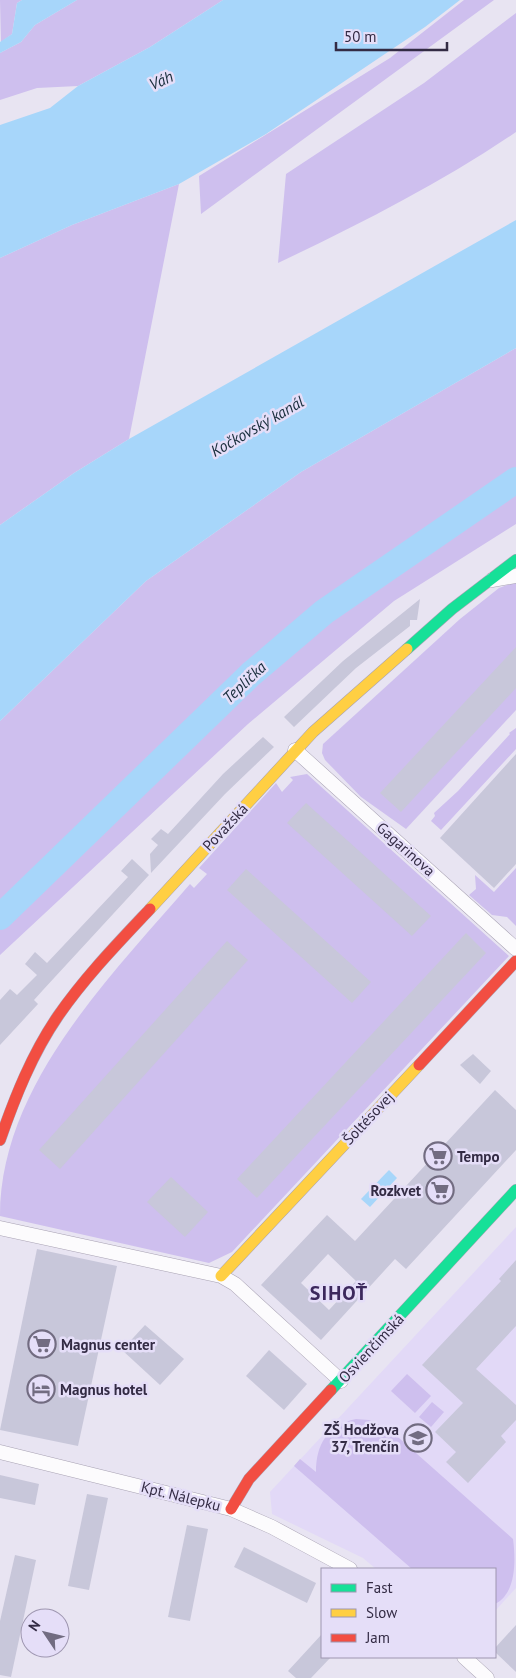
<svg xmlns="http://www.w3.org/2000/svg" width="516" height="1678" viewBox="0 0 516 1678" font-family="'PT Sans',sans-serif">
	<rect width="100%" height="100%" fill="#e8e4f2"/>
	<!-- built -->
	<polygon fill="#e2d9f7" points="516,1227 516,1588 495,1611 495,1569 376,1569 363,1558 272,1514 270,1492"/>
	<!-- green -->
	<g fill="#cebfee">
		<polygon points="0,0 22,0 17,3 12,34 1,42"/>
		<polygon points="77,0 223,0 150,47 78,86 37,88 0,100 0,53 21,42 35,25"/>
		<polygon points="464,0 494,0 201,214 199,176 390,58"/>
		<path d="M516 13V132C441 183 360 224 278 263L286 174 424 83Z"/>
		<polygon points="179,184 129,439 74,473 0,525 0,258 72,225"/>
		<polygon points="516,348 516,524 394,601 248,724 0,955 0,721 146,581 301,472"/>
		<polygon points="516,582 516,710 406,829 361,797 325,760 322,753 323,744 460,619 499,588"/>
		<polygon points="516,728 516,749 441,830 431,821 435,816 434,813 458,791 510,734 509,733"/>
		<path d="M307 774 509 956 232 1252 209 1263 0 1216C0 1086 109 978 190 884L194 888 207 874 199 868 276 783 282 792 293 780 290 777Z"/>
		<polygon points="516,868 516,926 507,917 492,915 469,895 476,889 475,875 494,892"/>
		<polygon points="407,1374 431,1396 415,1413 391,1391"/>
		<polygon points="432,1402 444,1412 431,1427 419,1417"/>
		<path d="M356 1419 369 1420 390 1430 513 1539C516 1561 516 1594 495 1604V1569H412L294 1466 300 1459 316 1472C316 1445 327 1425 356 1419Z"/>
	</g>
	<!-- water -->
	<g fill="#a7d6fa">
		<polygon points="22,0 77,0 35,25 21,42 0,53 0,42 12,34 17,3"/>
		<polygon points="223,0 460,0 425,27 266,134 179,184 72,225 0,258 0,125 50,108 78,86 150,47"/>
		<polygon points="516,220 516,348 301,472 146,581 0,721 0,525 74,473 129,439"/>
		<polygon points="389,1170 397,1178 370,1207 361,1199"/>
	</g>
	<g fill="none" stroke-linecap="round" stroke-linejoin="round">
		<!-- river -->
		<polyline stroke="#a7d6fa" stroke-width="26" points="0,917 251,674 324,612 516,480"/>
	</g>
	<!-- building -->
	<g fill="#c8c7da" fill-rule="evenodd">
		<polygon points="420,599 417,620 410,620 410,626 356,668 294,727 284,717 343,661"/>
		<polygon points="516,647 516,688 401,812 380,793"/>
		<polygon points="263,737 274,747 225,794 151,873 150,854 158,845 151,839 161,829 168,834 223,774"/>
		<polygon points="516,754 516,864 494,888 440,838"/>
		<polygon points="306,803 431,916 412,936 287,823"/>
		<polygon points="132,859 149,875 43,990 34,1000 38,1004 0,1045 0,1000 10,989 17,995 37,975 25,964 35,952 47,963 128,877 121,871"/>
		<polygon points="246,869 371,982 352,1003 227,890"/>
		<polygon points="466,933 486,953 257,1198 237,1179"/>
		<polygon points="227,941 248,960 60,1169 39,1150"/>
		<polygon points="473,1054 491,1071 480,1084 460,1065"/>
		<path d="M495 1090 516 1110V1150L406 1269 395 1259 321 1340 261 1285 327 1215 355 1241ZM328 1254 356 1281 329 1310 301 1283Z"/>
		<polygon points="171,1177 208,1212 185,1237 147,1202"/>
		<polygon points="37,1249 117,1266 78,1446 0,1430"/>
		<polygon points="516,1260 516,1326 476,1369 516,1405 516,1420 501,1436 506,1442 468,1483 446,1462 456,1452 435,1432 463,1403 422,1365 501,1281 499,1279"/>
		<polygon points="145,1325 184,1359 160,1385 122,1350"/>
		<polygon points="269,1350 307,1384 284,1410 246,1376"/>
		<polygon points="0,1475 39,1484 35,1505 0,1498"/>
		<polygon points="87,1494 108,1498 89,1590 68,1586"/>
		<polygon points="187,1525 208,1529 190,1621 168,1617"/>
		<polygon points="244,1547 316,1583 307,1603 234,1567"/>
		<polygon points="15,1555 36,1560 11,1677 0,1675 0,1621"/>
		<polygon points="516,1625 516,1672 495,1652 495,1648"/>
		<polygon points="322,1634 322,1657 331,1657 311,1678 296,1678 288,1671"/>
	</g>
	<g fill="none" stroke-linecap="round" stroke-linejoin="round">
		<!-- street casing -->
		<g stroke="#a8a2b3" stroke-width="15">
			<g id="street">
				<polyline points="492,580 516,576"/>
				<polyline points="295,750 516,949"/>
				<polyline points="0,1228 221,1276 235,1284 341,1381"/>
				<polyline points="0,1452 231,1509 272,1527 350,1569"/>
				<polyline points="464,1657 487,1678"/>
			</g>
		</g>
		<!-- fast casing -->
		<g stroke="#a8a2b3" stroke-width="12">
			<g id="fast">
				<polyline points="407,649 452,609 516,560"/>
				<polyline points="331,1390 516,1190"/>
			</g>
		</g>
		<!-- slow casing -->
		<g stroke="#a8a2b3" stroke-width="12">
			<g id="slow">
				<polyline points="150,909 313,732 407,649"/>
				<polyline points="221,1276 419,1065"/>
			</g>
		</g>
		<!-- jam casing -->
		<g stroke="#a8a2b3" stroke-width="12">
			<g id="jam">
				<polyline points="419,1065 516,961"/>
				<path d="M0 1140C15 1097 32 1054 58 1016 85 977 118 943 150 909"/>
				<polyline points="231,1509 249,1479 331,1390"/>
			</g>
		</g>
		<!-- street -->
		<use href="#street" stroke="#fcfbfd" stroke-width="14"/>
		<!-- fast -->
		<use href="#fast" stroke="#16e098" stroke-width="11"/>
		<!-- slow -->
		<use href="#slow" stroke="#ffcf43" stroke-width="11"/>
		<!-- jam -->
		<use href="#jam" stroke="#f24e42" stroke-width="11"/>
	</g>
	<!-- icons -->
	<defs>
		<g id="supermarket-ring" transform="scale(1.4375)"><circle r="9.5" fill="#e5def8" stroke="#726c81" stroke-width="1.5"/><path d="M-6-5.5h2.5l.6 2H6L4.5 2H-2.5L-4.4-4H-6ZM-1.5 3.2a1.3 1.3 0 1 0 .1 0ZM3 3.2a1.3 1.3 0 1 0 .1 0Z" fill="#726c81"/></g>
		<g id="hotel-ring" transform="scale(1.4375)"><circle r="9.5" fill="#e5def8" stroke="#726c81" stroke-width="1.5"/><path d="M-6-4.5h1.5V1H6V5H4.5V3h-9V5H-6ZM-4 0a1.8 1.8 0 1 1 3.6 0ZM.5 0V-2.5h3Q6-2.5 6 0Z" fill="#726c81"/></g>
		<g id="school-ring" transform="scale(1.4375)"><circle r="9.5" fill="#e5def8" stroke="#726c81" stroke-width="1.5"/><path d="M0-5L7-2L0 1L-7-2ZM-4 1L0 2.5L4 1V4Q0 6-4 4Z" fill="#726c81"/></g>
	</defs>
	<g fill-rule="evenodd">
		<use href="#supermarket-ring" x="438" y="1156"/>
		<use href="#supermarket-ring" x="440" y="1190"/>
		<use href="#supermarket-ring" x="42" y="1344"/>
		<use href="#hotel-ring" x="41" y="1389"/>
		<use href="#school-ring" x="418" y="1438"/>
	</g>
	<g text-anchor="middle" dominant-baseline="central" stroke-width="5" stroke-linejoin="round" paint-order="stroke">
		<!-- street labels -->
		<g font-size="15" fill="#332b44" stroke="#e5def8">
			<text transform="translate(225 827) rotate(-47)">Považská</text>
			<text transform="translate(406 849) rotate(42)">Gagarinova</text>
			<text transform="translate(368 1118) rotate(-47)">Šoltésovej</text>
			<text transform="translate(371 1348) rotate(-47)">Osvienčimská</text>
			<text transform="translate(181 1496) rotate(14)">Kpt. Nálepku</text>
		</g>
		<!-- poi labels -->
		<g font-size="15" font-weight="bold" fill="#332b44" stroke="#e5def8" text-anchor="start">
			<text x="457" y="1156">Tempo</text>
			<text x="421" y="1190" text-anchor="end">Rozkvet</text>
			<text x="61" y="1344">Magnus center</text>
			<text x="60" y="1389">Magnus hotel</text>
			<text x="399" y="1429" text-anchor="end">ZŠ Hodžova<tspan x="399" dy="17">37, Trenčín</tspan></text>
		</g>
		<!-- water labels -->
		<g font-size="16" font-style="italic" fill="#192e3c" stroke="#e5def8">
			<text transform="translate(161 80) rotate(-24)">Váh</text>
			<text transform="translate(257 426) rotate(-30)">Kočkovský kanál</text>
			<text transform="translate(244 682) rotate(-43)">Teplička</text>
		</g>
		<!-- district labels -->
		<g font-size="20" font-weight="bold" letter-spacing="1" fill="#3c285c" stroke="#e5def8">
			<text x="339" y="1293">SIHOŤ</text>
		</g>
	</g>
	<!-- legend -->
	<rect x="321" y="1568" width="175" height="90" fill="#e5def8" stroke="#9e96b0"/>
	<rect x="331" y="1584" width="25" height="8" fill="#16e098" stroke="#9e96b0"/>
	<text x="366" y="1593" font-size="15" fill="#332b44">Fast</text>
	<rect x="331" y="1609" width="25" height="8" fill="#ffcf43" stroke="#9e96b0"/>
	<text x="366" y="1618" font-size="15" fill="#332b44">Slow</text>
	<rect x="331" y="1634" width="25" height="8" fill="#f24e42" stroke="#9e96b0"/>
	<text x="366" y="1643" font-size="15" fill="#332b44">Jam</text>
	<!-- north arrow -->
	<g transform="translate(45 1633) rotate(305)"><circle r="24" fill="#e5def8" stroke="#9e96b0"/>
	<path d="M0-4L9 19L0 12L-9 19Z" fill="#726c81"/>
	<text y="-8" font-size="14" font-weight="bold" text-anchor="middle" fill="#332b44">N</text>
	</g>
	<!-- scale -->
	<path d="M336 42v8h111v-8" fill="none" stroke="#332b44" stroke-width="2.5"/>
	<text x="344" y="42" font-size="15" fill="#332b44" stroke="#e5def8" stroke-width="4" paint-order="stroke">50 m</text>
</svg>
